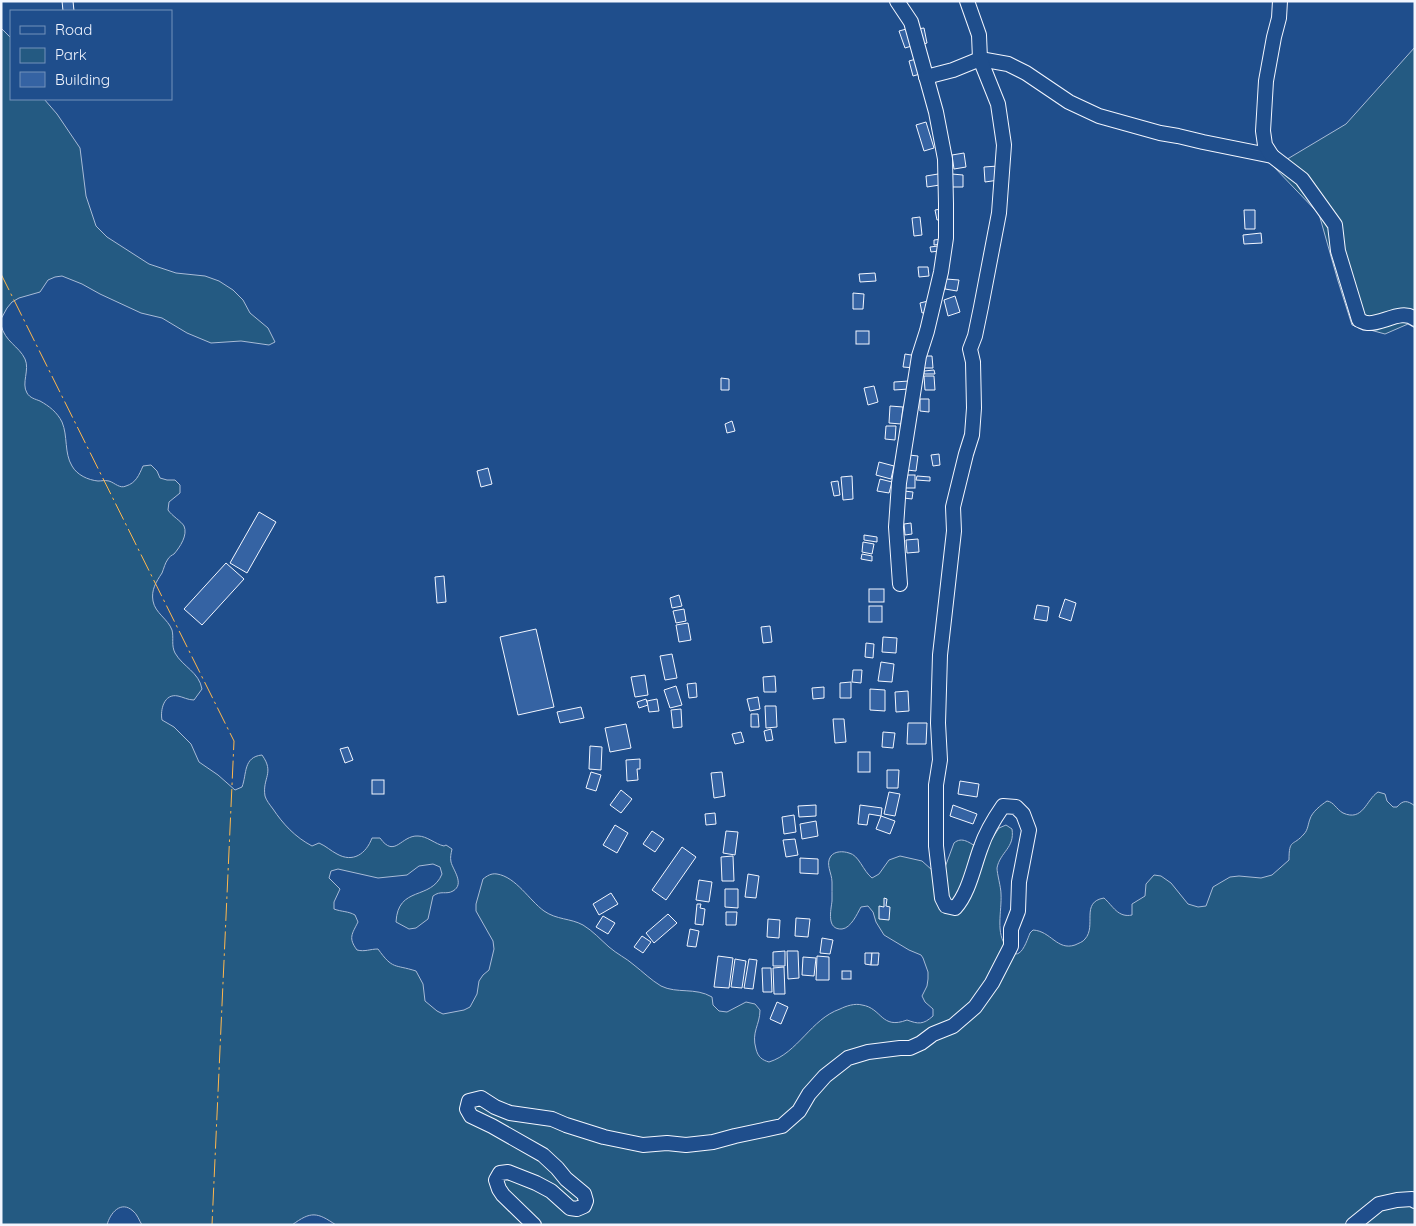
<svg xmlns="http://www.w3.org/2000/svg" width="1416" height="1226" viewBox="0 0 1416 1226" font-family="Quicksand,sans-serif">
	<rect width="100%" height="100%" fill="#1f4e8c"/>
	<!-- green -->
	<g fill="#245a82" stroke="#a8bbd7">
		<polygon points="1,28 11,38 11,99 44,99 57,114 80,148 86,196 96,226 107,237 149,264 176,273 205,276 219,281 233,290 243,300 250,313 268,328 275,342 269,345 241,341 211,343 187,333 162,318 141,313 100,294 82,284 62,276 55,277 48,280 40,292 19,298 12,302 7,308 1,319"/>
		<polygon points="1415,47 1415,328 1408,324 1385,334 1352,325 1338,281 1319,214 1274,167 1346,124"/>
		<path d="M1 325C5 342 19 346 25 359 30 370 21 383 27 393 30 398 35 399 40 401 49 406 57 412 62 422 68 436 64 453 72 466 77 475 88 480 98 481 102 481 104 480 109 481 115 483 120 489 126 486 136 483 139 475 143 466L151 465 157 471 160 478 167 480H175L180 485V493L169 502 168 510C172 516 181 521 184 526 188 535 180 547 174 554 172 555 169 557 168 559 165 563 164 568 162 573 156 582 151 590 153 601 155 613 168 619 172 630 174 638 171 645 175 653 183 667 199 672 202 689L194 700C188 700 183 697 178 696 164 693 160 710 162 720L174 727 191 744 199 762 218 775 235 790 242 787C247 774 243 757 262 755 275 773 262 778 265 796 266 800 270 805 273 809 283 824 295 837 312 846L319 843C326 846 331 851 337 854 353 863 366 854 372 838H380C395 859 401 835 418 836 427 836 435 844 444 846L446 845 452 849C451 854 450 857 451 862 453 870 465 884 453 891 446 895 441 890 433 896L428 919 416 928 409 929 396 922C398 885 431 901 442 874L440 867 433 864 419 866 407 875 378 878 338 869 331 871 329 878 340 889 334 902V909C342 912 348 911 355 915L358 922C352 934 348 938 357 950 365 952 370 949 378 949 393 970 394 964 416 971L423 984 425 1001 437 1011 443 1014 464 1010 470 1007 477 994 479 981 483 975 489 970 494 949 493 941 476 911V904L483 879C487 876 491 873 497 874 516 877 529 900 544 911 557 920 570 918 583 925 593 931 601 940 609 947 617 954 626 958 634 965 643 972 651 980 661 986 677 994 695 987 712 997L713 1005 719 1011 727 1012 746 1002 755 1004 760 1010C760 1025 751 1032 756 1049 758 1057 762 1060 769 1062 798 1053 811 1019 840 1009 846 1006 855 1003 862 1005 882 1008 881 1030 907 1020 918 1024 923 1025 933 1016V1009L925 1002 922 996 927 986 928 979V972L923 958 921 955 909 950 884 935 876 922 873 912 868 906 861 907C857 914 851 928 842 929 826 930 831 910 832 901 832 895 832 888 832 882 832 873 825 864 831 856 835 851 843 851 849 853 859 855 863 871 872 878L879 874 889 860 900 856 922 861 932 870H944L954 843C962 836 970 843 978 848L991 840 999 828 1006 825 1012 829C1015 848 1000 852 997 868 997 874 1001 887 1001 894 1002 911 995 934 1007 947 1010 951 1015 956 1019 953 1024 950 1028 938 1030 933L1033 930C1051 931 1057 951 1075 945 1079 943 1083 942 1085 939 1097 926 1080 902 1104 898 1113 906 1118 918 1132 915V904L1145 896 1146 884 1154 875 1161 876 1171 883 1188 904 1198 907 1206 906 1213 887 1230 877 1239 876 1261 878 1272 875 1289 860C1289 838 1293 847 1304 834 1308 830 1308 824 1310 819 1312 812 1321 805 1327 801 1334 802 1336 809 1343 813 1363 822 1366 800 1378 792L1385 794 1387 801 1393 807H1397C1403 800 1407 800 1415 806V1225H336C317 1212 311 1211 292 1225H142C139 1220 137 1214 133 1211 121 1200 110 1213 107 1225H1Z"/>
	</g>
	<!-- building -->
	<g fill="#3563a3" stroke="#f2f6ff">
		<polygon points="62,1 73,1 74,11 63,11"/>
		<polygon points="910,28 915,45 905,48 899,31"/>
		<polygon points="924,28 927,43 920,45 917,29"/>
		<polygon points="916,59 920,74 913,76 909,61"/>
		<polygon points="926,122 934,148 924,151 916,125"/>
		<polygon points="964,153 966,167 954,169 952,155"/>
		<polygon points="998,166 999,180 985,182 984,167"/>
		<polygon points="944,173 946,184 927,187 926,176"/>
		<polygon points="952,174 963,175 963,187 951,187"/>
		<polygon points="941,209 943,219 937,220 935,210"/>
		<polygon points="1244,210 1255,210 1255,229 1245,229"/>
		<polygon points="920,217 922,235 914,236 912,218"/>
		<polygon points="1261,233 1262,243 1244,244 1243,235"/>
		<polygon points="942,239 942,244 934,245 934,240"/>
		<polygon points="938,246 939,251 931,252 930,247"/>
		<polygon points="918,267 928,267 929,276 919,277"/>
		<polygon points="875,273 876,281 860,282 859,274"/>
		<polygon points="946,279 959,280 957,291 945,289"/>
		<polygon points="853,293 864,294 863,309 853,309"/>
		<polygon points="955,296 960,312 948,316 944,300"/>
		<polygon points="928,301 930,311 922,313 920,303"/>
		<rect x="856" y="331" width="13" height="13"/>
		<polygon points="905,354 917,356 915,368 903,367"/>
		<polygon points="923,356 932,356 933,368 923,368"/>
		<polygon points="934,370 935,374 924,374 924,371"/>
		<polygon points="924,376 934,376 935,390 925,390"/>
		<polygon points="721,378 729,379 729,390 721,390"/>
		<polygon points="909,381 909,389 894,390 894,382"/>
		<polygon points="874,386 878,402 868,405 864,388"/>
		<polygon points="920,399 929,399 929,412 920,411"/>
		<polygon points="890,406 903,407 901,424 889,423"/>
		<polygon points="732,421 735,431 727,433 725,424"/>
		<polygon points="886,426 896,426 895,440 885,439"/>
		<polygon points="939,454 940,465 933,466 931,455"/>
		<polygon points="909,455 918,456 916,471 907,470"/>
		<polygon points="879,462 894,466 891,479 876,475"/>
		<polygon points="488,468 492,484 481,487 477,471"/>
		<rect x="904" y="475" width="11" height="13"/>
		<polygon points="852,476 853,499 843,500 841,477"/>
		<polygon points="917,476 930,477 930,481 916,480"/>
		<polygon points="880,479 892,482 889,493 877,491"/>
		<polygon points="838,481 840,495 834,496 831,482"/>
		<polygon points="904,491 913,492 912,499 904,498"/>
		<polygon points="259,512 276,522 247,573 230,563"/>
		<polygon points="911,523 912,534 905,535 904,524"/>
		<polygon points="864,535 877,537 877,542 864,540"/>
		<polygon points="918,539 919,552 907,553 906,540"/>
		<polygon points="863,542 874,544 872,554 862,552"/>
		<polygon points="862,554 872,556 872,561 861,559"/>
		<polygon points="226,563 244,579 202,625 184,609"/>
		<polygon points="444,576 446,602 437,603 435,577"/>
		<rect x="869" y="589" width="15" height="13"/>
		<polygon points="679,595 682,606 672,608 670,598"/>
		<polygon points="1065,599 1076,603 1071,621 1059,617"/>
		<polygon points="1037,605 1049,607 1047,621 1034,619"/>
		<rect x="869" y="606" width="13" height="16"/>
		<polygon points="684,609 686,621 676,623 673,611"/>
		<polygon points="688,623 691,640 679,642 676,625"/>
		<polygon points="770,626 772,642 763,643 761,627"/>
		<polygon points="536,629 554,707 518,715 500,637"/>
		<polygon points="883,637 897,638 896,653 882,652"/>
		<polygon points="866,643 874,644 873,658 865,657"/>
		<polygon points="672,654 677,678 665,680 660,656"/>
		<polygon points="881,662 894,664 892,682 878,681"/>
		<polygon points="853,670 862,670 861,683 852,682"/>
		<polygon points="645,675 648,695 635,697 631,677"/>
		<polygon points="775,676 776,692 764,692 763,677"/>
		<polygon points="851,682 851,698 840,698 840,683"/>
		<polygon points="696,683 697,697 689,698 687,684"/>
		<polygon points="676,686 682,705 670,708 664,690"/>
		<polygon points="824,687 824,698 813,699 812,688"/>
		<polygon points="870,689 885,690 885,711 870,710"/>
		<polygon points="908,691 909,711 896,712 895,692"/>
		<polygon points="758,697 760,709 750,711 747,699"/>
		<polygon points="646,699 648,705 639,708 637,702"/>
		<polygon points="657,699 659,711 649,712 647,701"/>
		<polygon points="765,706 776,706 777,727 766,728"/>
		<polygon points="581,707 584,718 560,723 557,712"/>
		<polygon points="681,709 682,727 673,728 671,710"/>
		<polygon points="751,714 758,714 759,727 751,727"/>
		<polygon points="833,719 844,719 846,742 835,743"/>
		<polygon points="908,723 927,723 926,744 907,744"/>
		<polygon points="626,724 631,748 610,752 605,728"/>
		<polygon points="771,729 773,740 766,741 764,731"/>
		<polygon points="741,732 744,742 735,744 732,734"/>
		<polygon points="883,732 895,733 893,748 882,747"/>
		<polygon points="590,746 602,747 601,770 589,769"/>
		<polygon points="348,747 353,760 345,763 340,749"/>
		<rect x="858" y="752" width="12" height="20"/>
		<polygon points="640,759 640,769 637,769 638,780 627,781 626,760"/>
		<polygon points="887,770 899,770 898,788 887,788"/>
		<polygon points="591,772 601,775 596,791 586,788"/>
		<polygon points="722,772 725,796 714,798 711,773"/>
		<rect x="372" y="780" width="12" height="14"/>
		<polygon points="960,781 979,784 977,797 958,794"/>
		<polygon points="621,790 632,799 621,813 610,805"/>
		<polygon points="889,792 900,794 895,816 884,814"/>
		<polygon points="816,805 816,816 799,817 798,806"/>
		<polygon points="860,805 882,808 881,816 869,814 867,825 858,824"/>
		<polygon points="953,805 977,814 973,824 950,816"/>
		<polygon points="715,813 716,824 706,825 705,814"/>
		<polygon points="794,815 796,832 784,834 782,817"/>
		<polygon points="881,816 895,821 890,834 876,829"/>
		<polygon points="816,821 818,836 802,839 800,824"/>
		<polygon points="615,825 628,833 617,853 603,845"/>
		<polygon points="652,831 664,839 655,852 643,844"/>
		<polygon points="726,831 738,832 735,855 723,853"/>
		<polygon points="795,839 798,855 786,857 783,840"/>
		<polygon points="682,847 696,857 666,900 652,890"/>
		<polygon points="733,856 734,881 722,881 721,857"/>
		<polygon points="800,858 818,859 818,874 800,873"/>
		<polygon points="748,874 759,876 756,898 745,897"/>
		<polygon points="699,880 712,882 709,902 696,900"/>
		<polygon points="725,889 738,889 738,908 725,907"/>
		<polygon points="611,893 618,904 599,915 593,904"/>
		<polygon points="884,898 887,899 886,906 890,907 889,920 879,919 879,906 884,907"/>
		<polygon points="697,904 701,904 700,908 705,909 703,925 695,924"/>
		<polygon points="726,912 737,912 736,925 726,925"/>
		<polygon points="668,914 677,923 654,943 646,933"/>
		<polygon points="603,916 615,923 608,934 596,927"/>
		<polygon points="796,918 810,919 808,937 795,936"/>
		<polygon points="768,919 780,920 779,938 767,937"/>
		<polygon points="690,929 699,931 696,947 687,946"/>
		<polygon points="642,936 651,942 643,953 634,947"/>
		<polygon points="822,938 833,940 830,954 820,953"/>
		<polygon points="785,951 785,966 773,966 773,952"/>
		<polygon points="787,951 798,951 799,978 788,979"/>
		<polygon points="865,953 872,953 871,965 865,964"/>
		<polygon points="872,953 879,953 878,965 871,965"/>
		<polygon points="718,956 733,958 729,988 714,987"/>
		<polygon points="817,956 829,957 829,980 816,980"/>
		<polygon points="803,957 816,958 814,976 802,975"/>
		<polygon points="735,959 746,961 742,988 731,987"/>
		<polygon points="749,959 757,960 753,989 744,988"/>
		<polygon points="784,967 785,994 774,994 773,968"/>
		<polygon points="762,968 771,968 772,992 763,992"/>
		<rect x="842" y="971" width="9" height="8"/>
		<polygon points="777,1002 788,1007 781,1024 770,1019"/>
	</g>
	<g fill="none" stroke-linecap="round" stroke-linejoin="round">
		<!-- minor casing -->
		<g stroke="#f2f6ff" stroke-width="16">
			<g id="minor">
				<polyline points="897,1 911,22 936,112 945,159 946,204 946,238 941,272 927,331 919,356 899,483 896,527 900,584"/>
				<path d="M926 77 953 70 980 59 1008 64 1026 73 1069 102 1099 116 1160 133 1178 136 1203 142 1272 156 1302 179 1335 225 1338 251 1359 320C1362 321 1364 323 1367 323 1381 325 1402 308 1415 319"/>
				<polyline points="1272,156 1265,145 1263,131 1266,81 1274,37 1279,18 1280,1"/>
				<path d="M534 1225 503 1195 499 1189 496 1180 500 1173 508 1172 536 1183 551 1191 570 1208 577 1209 584 1206 586 1201 584 1194 566 1179 557 1168 543 1155 492 1126 471 1116 467 1109 469 1101 481 1098 495 1107 510 1113 552 1119 566 1125 604 1137 643 1145 667 1143 686 1145 713 1142 735 1136 782 1126 799 1111 809 1094 825 1076 848 1058 868 1052 900 1048H910L921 1043 933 1034 953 1026 975 1007 992 983 1011 946V929L1018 911 1019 882 1029 830 1023 814 1016 807 1003 806C994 819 986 832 981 847 974 865 969 893 955 908L946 906 942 898 936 846V785L940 760 938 723 940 655 954 531 953 507 966 454 972 435 974 408 973 362 970 349 975 336 981 307 999 213 1004 145 998 104 980 59 979 35 967 1"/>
				<polyline points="1353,1225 1379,1204 1397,1200 1412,1199 1415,1201"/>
			</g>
		</g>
		<!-- minor -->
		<use href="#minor" stroke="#1f4e8c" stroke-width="14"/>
		<!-- power -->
		<polyline stroke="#ffb74d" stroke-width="1" stroke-dasharray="18 4 2.5 4" stroke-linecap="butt" points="1,274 234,741 212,1225"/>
	</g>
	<!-- border -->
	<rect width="1416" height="1226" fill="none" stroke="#f2f6ff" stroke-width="5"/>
	<!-- legend -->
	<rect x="10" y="10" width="162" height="90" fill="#1f4e8c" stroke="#7391ba"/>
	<rect x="20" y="26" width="25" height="8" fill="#1f4e8c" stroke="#7391ba"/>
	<text x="55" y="35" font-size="15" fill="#f2f6ff">Road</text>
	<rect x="20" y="48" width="25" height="15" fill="#245a82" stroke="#7391ba"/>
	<text x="55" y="60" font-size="15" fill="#f2f6ff">Park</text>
	<rect x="20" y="72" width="25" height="15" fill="#3563a3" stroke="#7391ba"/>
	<text x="55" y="85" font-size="15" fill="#f2f6ff">Building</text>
</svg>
